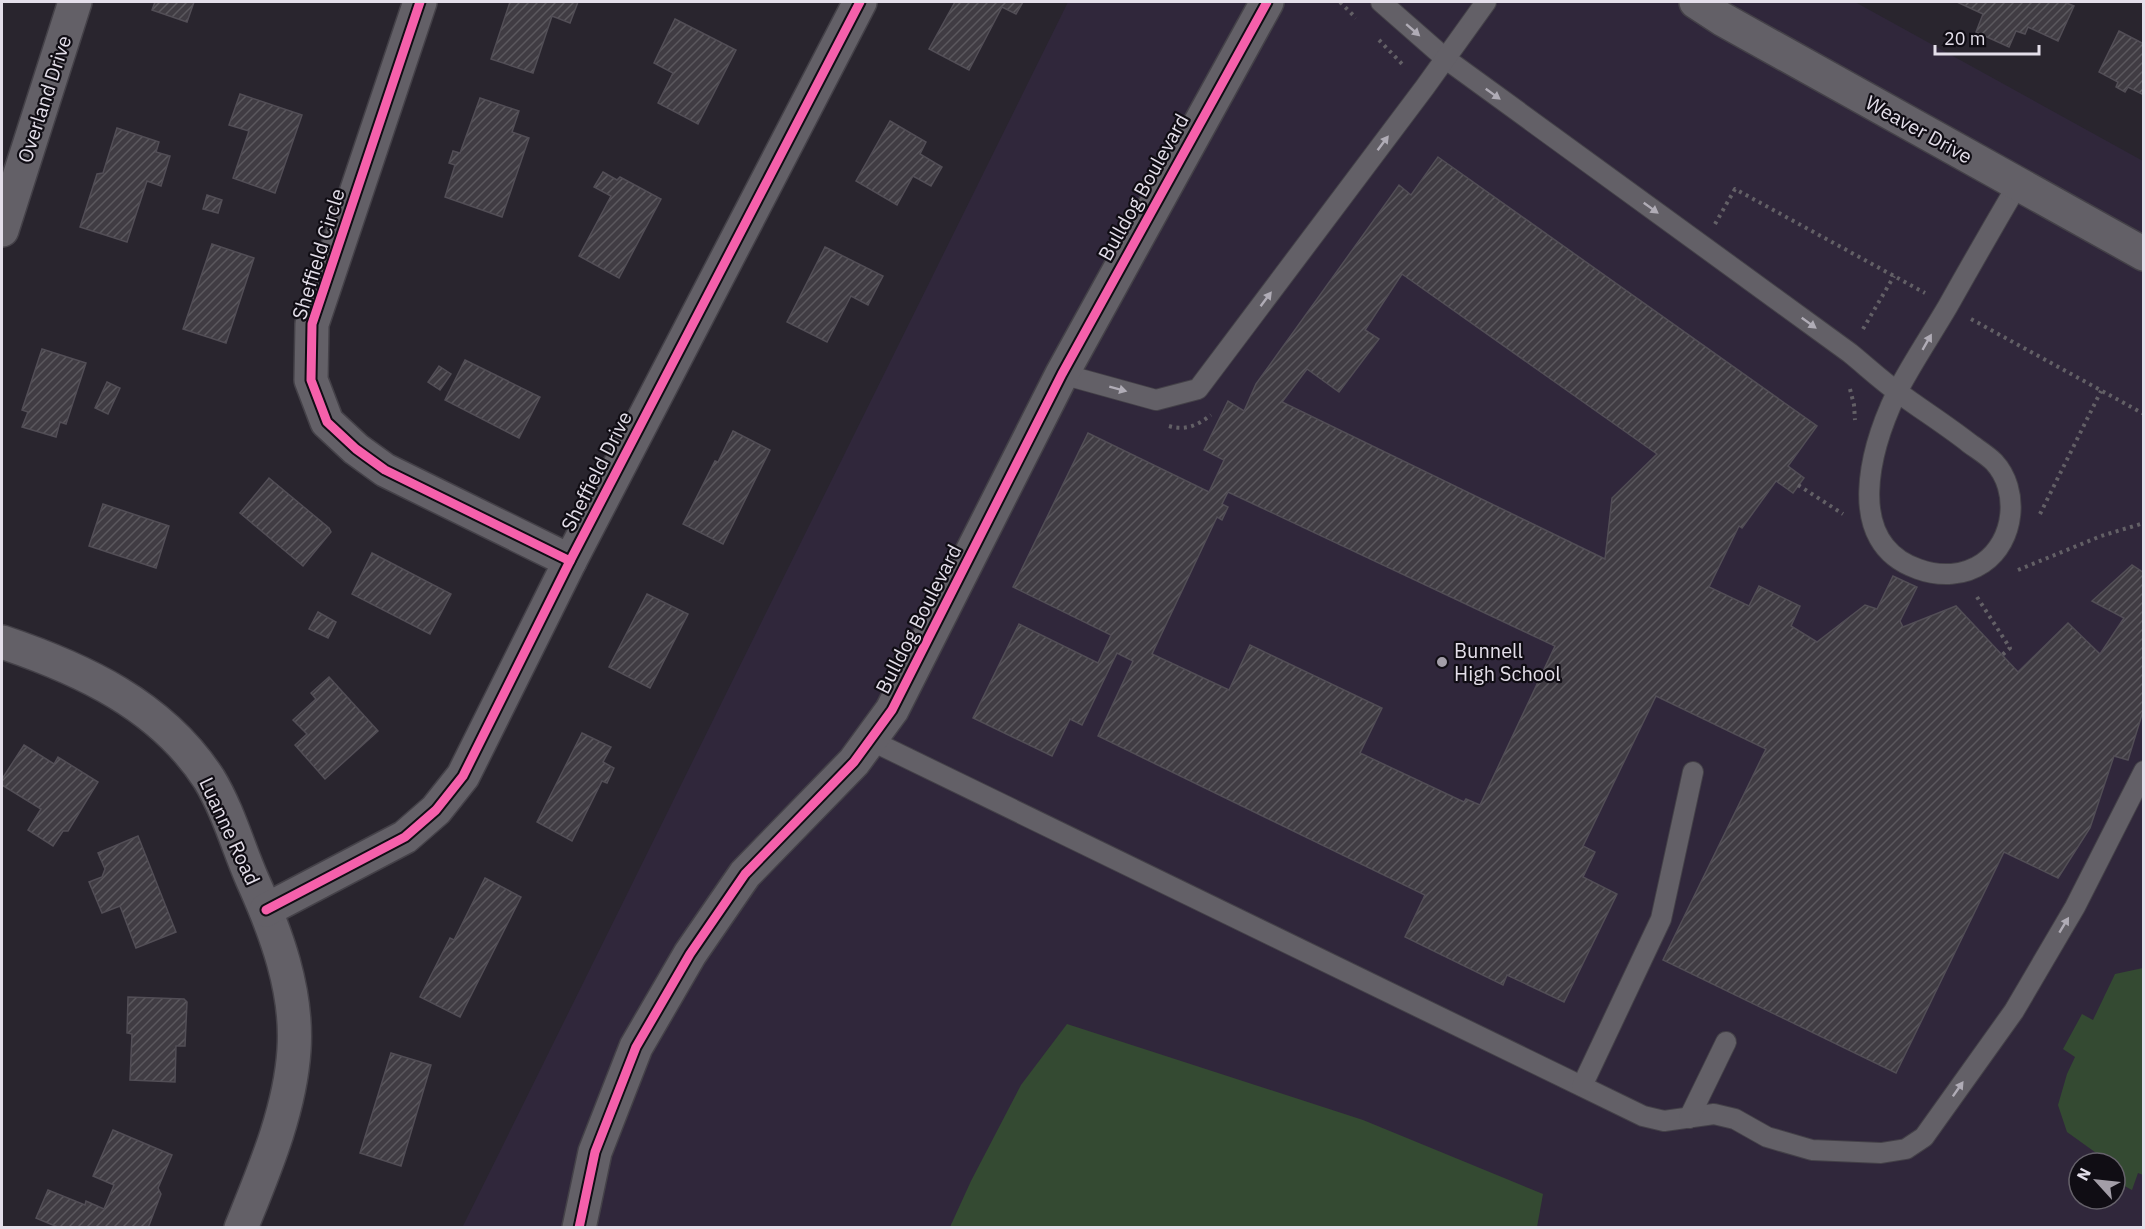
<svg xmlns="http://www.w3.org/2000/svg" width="2145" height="1229" viewBox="0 0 2145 1229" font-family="'IBM Plex Sans',sans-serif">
	<defs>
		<pattern id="building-hatch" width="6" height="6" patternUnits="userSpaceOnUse" patternTransform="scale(1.5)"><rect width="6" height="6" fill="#403c43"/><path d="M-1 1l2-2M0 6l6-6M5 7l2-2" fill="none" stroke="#5b585e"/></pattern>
	</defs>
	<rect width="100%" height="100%" fill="#29252e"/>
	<!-- built -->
	<path fill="#30273b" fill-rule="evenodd" d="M1068 2H1855L2143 161V1227L462 1228ZM2079 1163H2115V1199H2079Z"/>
	<!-- park -->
	<g fill="#344a32">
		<polygon points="2143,968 2143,1175 2138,1173 2132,1190 2115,1181 2115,1163 2105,1163 2106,1160 2067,1132 2058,1105 2067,1074 2075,1057 2063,1049 2082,1014 2093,1020 2115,974"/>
		<polygon points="1067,1024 1363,1120 1543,1194 1537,1227 950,1227 971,1181 1021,1085"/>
	</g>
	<!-- building -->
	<g fill="url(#building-hatch)" stroke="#524e56" stroke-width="1.5" fill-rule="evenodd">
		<polygon points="155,2 194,2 187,22 152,10"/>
		<polygon points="510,2 578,2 570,23 552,16 533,73 491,59"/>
		<polygon points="955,2 1023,2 1016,14 1002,7 969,70 929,49"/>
		<polygon points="1957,2 2064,2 2074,6 2058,41 2028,27 2025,34 2016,31 2009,47 1976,32 1983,14"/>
		<polygon points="675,19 736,50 698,124 658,103 673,73 654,63"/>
		<polygon points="2119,31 2144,44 2144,95 2128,87 2125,92 2116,87 2118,82 2099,72"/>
		<polygon points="240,94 302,115 275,193 233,178 249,131 229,125"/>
		<polygon points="480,98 519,111 512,132 529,138 502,217 445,197 455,165 449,163 453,151 460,153"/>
		<polygon points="890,121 926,142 920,154 942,167 931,186 913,176 897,205 856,181"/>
		<polygon points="117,128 159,142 156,152 170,156 161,186 147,181 127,242 80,227 97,174 103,173"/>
		<path d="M1438 157 1817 426 1788 466 1804 478 1793 493 1776 481 1742 528 1739 526 1709 587 1749 606 1759 586 1800 606 1791 626 1817 642 1865 605 1877 609 1893 576 1917 587 1900 621 1903 627 1956 606 2018 672 2068 623 2100 654 2124 618 2092 601 2132 565 2144 573V708L2128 760 2114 756 2090 828 2058 878 2004 852 1896 1073 1663 960 1766 749 1656 696 1583 846 1595 852 1583 877 1617 894 1564 1002 1507 975 1503 985 1405 937 1425 895 1098 736 1133 661 1117 653 1082 725 1070 719 1052 756 973 718 1019 624 1098 663 1111 635 1013 587 1088 433 1209 492 1224 460 1204 450 1228 401 1244 411 1256 384 1399 185 1411 195ZM1402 274 1657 454 1612 498 1605 559 1282 402 1307 369 1339 392 1379 339 1365 330ZM1228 492 1555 646 1480 805 1466 799 1464 802 1360 753 1382 708 1250 645 1229 690 1152 654 1217 517 1222 520 1228 507 1222 504Z"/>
		<polygon points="603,172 617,180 620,177 661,199 619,278 579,256 611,196 594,187"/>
		<polygon points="207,195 222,200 218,213 203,209"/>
		<polygon points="212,244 254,258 226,343 183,329"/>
		<polygon points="825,247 883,276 868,305 851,296 827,342 787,322"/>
		<polygon points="42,349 86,363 66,424 60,422 56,437 22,427 28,412 22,410"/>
		<polygon points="465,360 540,397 519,438 445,400"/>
		<polygon points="439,366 451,374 440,390 428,382"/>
		<polygon points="107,382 120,388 108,414 95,408"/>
		<polygon points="733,431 770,450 723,544 683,524 715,461 718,462"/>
		<polygon points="269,478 329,528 331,532 303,566 240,513"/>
		<polygon points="103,504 169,526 156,568 89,546"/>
		<polygon points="372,553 451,594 430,634 352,594"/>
		<polygon points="647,594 688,614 650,688 609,667"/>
		<polygon points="318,612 336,622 328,638 309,629"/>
		<polygon points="329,677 378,731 325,779 295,745 307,734 293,720 316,699 311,693"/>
		<polygon points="582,733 611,747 603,762 614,768 607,783 602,781 572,841 537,822"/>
		<polygon points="24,745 54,764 58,757 98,782 68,831 63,831 53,846 28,830 41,809 2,785 2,779"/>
		<polygon points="138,836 176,932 136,948 120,906 102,913 89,882 102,877 105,869 98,853"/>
		<polygon points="485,878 521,897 460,1017 420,997 450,938 454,940"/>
		<polygon points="128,997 184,999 187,1002 185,1046 176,1046 175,1082 130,1080 132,1034 127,1033"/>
		<polygon points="391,1053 431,1065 401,1166 360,1153"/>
		<polygon points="113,1130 172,1155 158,1188 161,1194 148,1228 60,1228 36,1218 48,1190 85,1205 86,1201 104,1209 114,1185 93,1176"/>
	</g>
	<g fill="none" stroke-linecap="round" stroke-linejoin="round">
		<!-- lane casing -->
		<g stroke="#444148" stroke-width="22">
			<g id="lane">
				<path d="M1381 2 1446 59 1850 353C1866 366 1882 381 1899 393 1922 410 1946 425 1969 443 1977 449 1987 455 1994 462 2020 490 2015 541 1983 563 1964 576 1940 577 1918 569 1842 543 1871 446 1897 392 1912 363 1931 335 1948 306 1971 265 1994 225 2018 184"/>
				<polyline points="1062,374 1156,400 1198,389 1425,87 1486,2"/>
				<polyline points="870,740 1643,1116 1664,1121 1714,1114 1735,1119 1767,1137 1812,1150 1881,1153 1906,1149 1924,1137 2014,1011 2075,907 2144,771"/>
				<polyline points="1582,1086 1661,919 1693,772"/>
				<polyline points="1689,1118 1726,1042"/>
			</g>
		</g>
		<!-- street casing -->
		<g stroke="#444148" stroke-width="36">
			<g id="street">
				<polyline points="420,2 312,324 311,380 327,422 356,449 385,470 570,561"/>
				<polyline points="1696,2 1722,19 2144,254"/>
				<polyline points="2,230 75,2"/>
				<path d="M2 642C82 669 161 705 209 779 228 810 238 847 252 879 276 932 298 991 294 1050 290 1111 264 1171 241 1228"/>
				<polyline points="266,910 405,837 436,810 463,776 570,561 860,2"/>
				<polyline points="579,1228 595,1152 636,1047 690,954 745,874 854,762 892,710 1062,374 1267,2"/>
			</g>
		</g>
		<!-- path -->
		<g stroke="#636066" stroke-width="4" stroke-dasharray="3 4.5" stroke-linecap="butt">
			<polyline points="1340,2 1356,18"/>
			<polyline points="1379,40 1405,67"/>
			<polyline points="1715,224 1735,189 1925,293"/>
			<polyline points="1971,319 2144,414"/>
			<polyline points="1863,329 1894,276"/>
			<polyline points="1850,389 1854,405 1855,420"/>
			<path d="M1169 426C1186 431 1198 425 1211 415"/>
			<polyline points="1798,485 1843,514"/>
			<polyline points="2040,514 2101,391"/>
			<polyline points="2018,570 2101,536 2144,523"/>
			<polyline points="1977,597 2010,648 2002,655"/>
		</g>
		<!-- lane -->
		<use href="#lane" stroke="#636067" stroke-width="20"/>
		<!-- street -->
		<use href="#street" stroke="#636067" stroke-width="33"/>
		<!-- cycleway casing -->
		<g stroke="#100d14" stroke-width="13">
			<g id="cycleway">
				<polyline points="420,2 312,324 311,380 327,422 356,449 385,470 570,561"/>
				<polyline points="266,910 405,837 436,810 463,776 570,561 860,2"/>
				<polyline points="579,1228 595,1152 636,1047 690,954 745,874 854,762 892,710 1062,374 1267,2"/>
			</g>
		</g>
		<!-- cycleway -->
		<use href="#cycleway" stroke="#f560ab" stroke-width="9"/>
	</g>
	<!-- one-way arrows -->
	<defs><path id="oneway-solid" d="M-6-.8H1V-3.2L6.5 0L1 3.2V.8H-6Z" transform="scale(1.5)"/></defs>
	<g fill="#b0acb6">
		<use href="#oneway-solid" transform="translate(1413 30) rotate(41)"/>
		<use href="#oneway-solid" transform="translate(1493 94) rotate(36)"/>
		<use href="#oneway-solid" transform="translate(1383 143) rotate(-53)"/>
		<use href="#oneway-solid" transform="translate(1651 208) rotate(36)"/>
		<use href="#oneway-solid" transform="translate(1266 299) rotate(-53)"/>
		<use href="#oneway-solid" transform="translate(1809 323) rotate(36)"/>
		<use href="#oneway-solid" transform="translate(1927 342) rotate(-60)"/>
		<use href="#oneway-solid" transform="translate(1118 389) rotate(15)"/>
		<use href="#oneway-solid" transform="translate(2064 925) rotate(-59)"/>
		<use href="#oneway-solid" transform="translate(1958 1089) rotate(-55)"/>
	</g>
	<!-- markers -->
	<circle fill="#a39ea8" stroke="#100d14" stroke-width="2" cx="1442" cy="662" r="6"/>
	<g text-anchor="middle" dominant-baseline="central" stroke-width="4.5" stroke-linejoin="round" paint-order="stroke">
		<!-- street labels -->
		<g font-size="20" fill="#e4dfea" stroke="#100d14">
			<text transform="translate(44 99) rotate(-72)">Overland Drive</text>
			<text transform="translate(1919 129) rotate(29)">Weaver Drive</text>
			<text transform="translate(1143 187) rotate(-61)">Bulldog Boulevard</text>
			<text transform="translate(318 254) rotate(-73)">Sheffield Circle</text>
			<text transform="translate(596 471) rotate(-63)">Sheffield Drive</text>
			<text transform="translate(918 619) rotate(-63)">Bulldog Boulevard</text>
			<text transform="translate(230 831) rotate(65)">Luanne Road</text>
		</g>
		<!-- poi labels -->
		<g font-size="20" fill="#e4dfea" stroke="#100d14" text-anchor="start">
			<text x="1454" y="650">Bunnell<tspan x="1454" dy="23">High School</tspan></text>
		</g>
	</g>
	<!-- border -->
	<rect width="2145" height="1229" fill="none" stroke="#e4dfea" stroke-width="6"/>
	<!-- north arrow -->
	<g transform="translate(2097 1181) rotate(297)"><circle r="28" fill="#100d14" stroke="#65616a" stroke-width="1.5"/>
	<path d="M0-4.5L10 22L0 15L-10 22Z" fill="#a39ea8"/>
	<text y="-9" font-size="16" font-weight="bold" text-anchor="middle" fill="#e4dfea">N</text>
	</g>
	<!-- scale -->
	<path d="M1935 45v9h104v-9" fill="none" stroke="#e4dfea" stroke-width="3"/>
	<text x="1944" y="45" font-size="18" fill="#e4dfea" stroke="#100d14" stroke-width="4.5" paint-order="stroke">20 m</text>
</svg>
